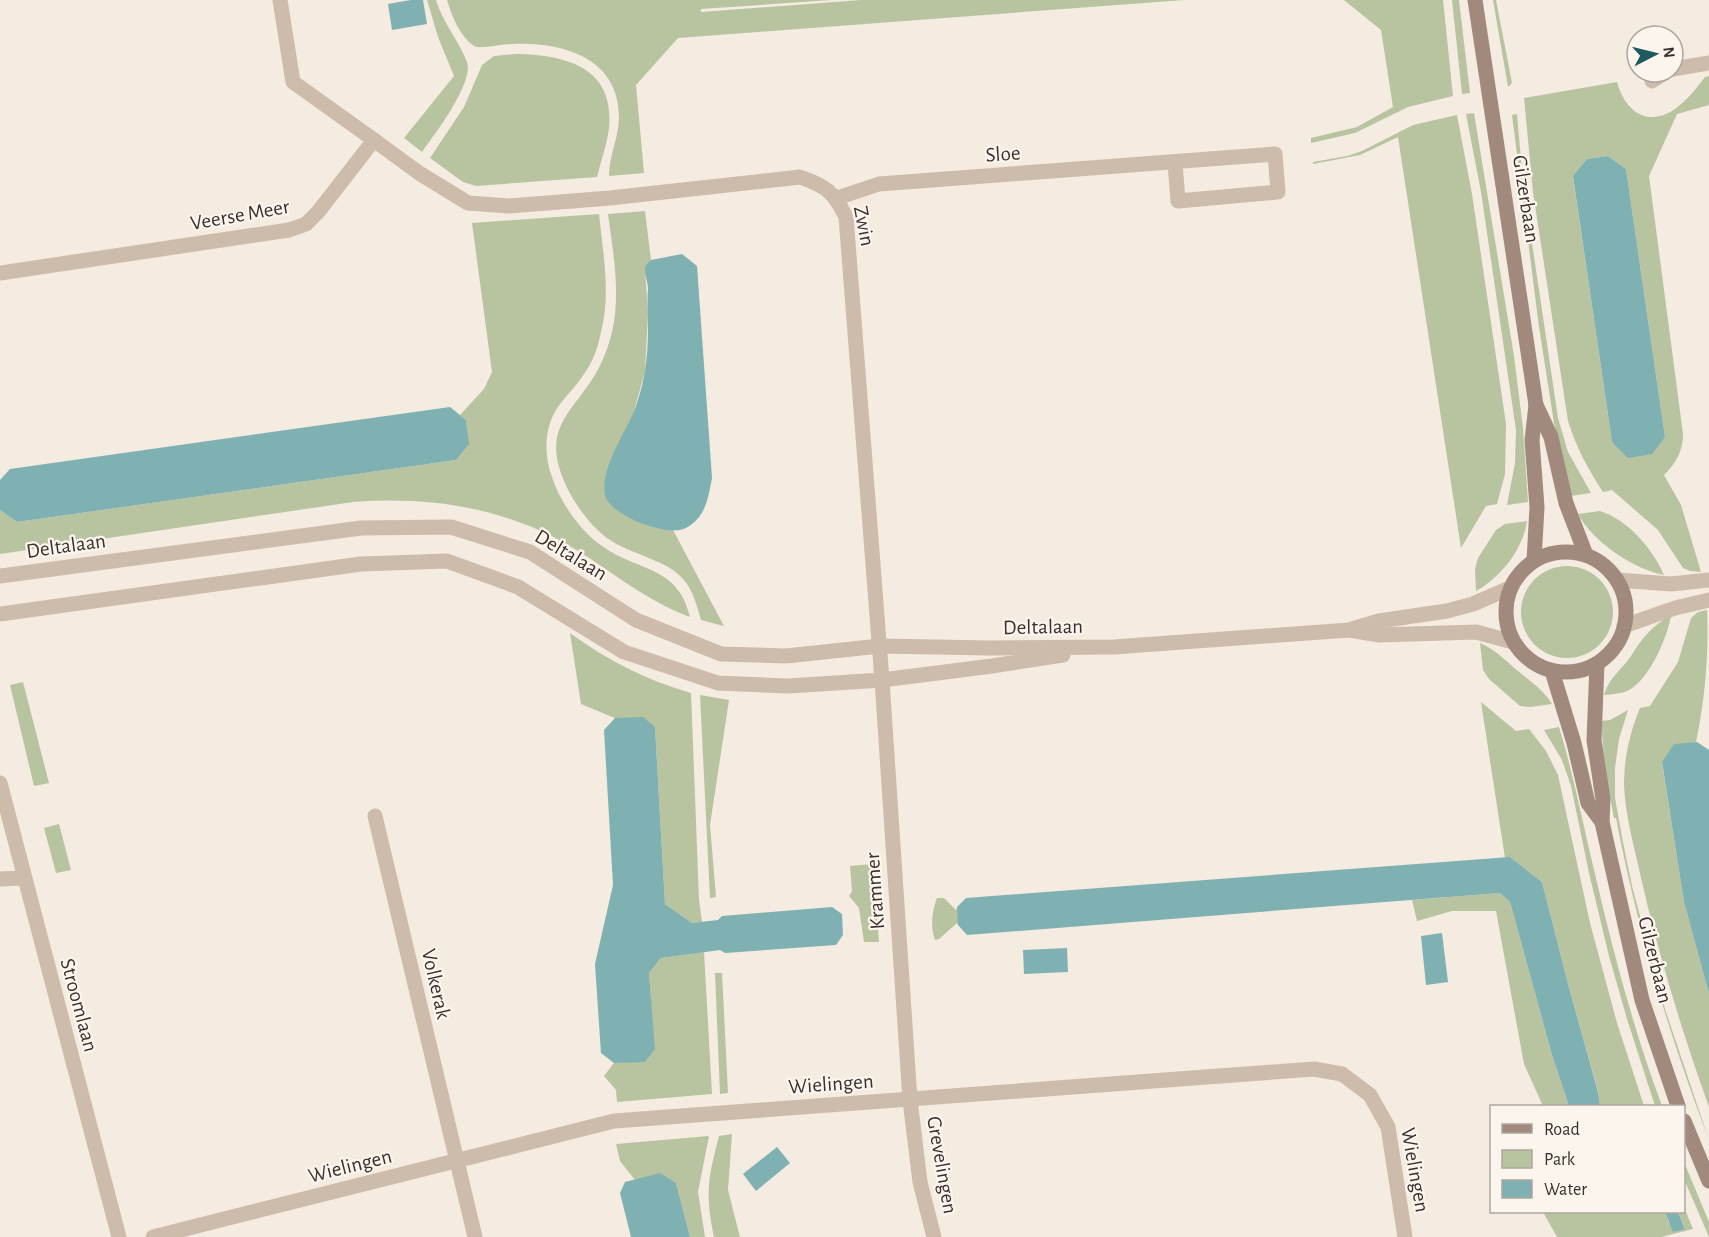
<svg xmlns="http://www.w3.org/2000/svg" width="1709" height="1237" viewBox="0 0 1709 1237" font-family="'Alegreya Sans',sans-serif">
	<rect width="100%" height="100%" fill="#f4ebe1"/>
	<!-- green -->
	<g fill="#b8c4a0" fill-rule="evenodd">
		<path d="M427 0H436C443 23 459 41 467 62 474 83 435 134 422 152L404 138 454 76 438 37Z"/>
		<path d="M447 0H831L701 9V12L861 0H1184L678 38 636 85 644 173 609 176C609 156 619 137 619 117 619 58 563 42 513 44 500 44 488 48 476 47 460 38 452 16 447 0Z"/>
		<polygon points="1344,0 1443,0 1453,96 1408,107 1355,133 1311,143 1311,138 1357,127 1393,107 1381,30"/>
		<polygon points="1452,0 1459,0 1470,93 1462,94"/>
		<polygon points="1493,0 1496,0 1512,83 1508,87"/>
		<path d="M516 54C566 55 615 67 609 128 607 144 601 161 597 177L476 186 463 182 430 158 464 107 482 65 494 56Z"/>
		<path d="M1709 76V105L1677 114 1649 176 1683 434C1683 451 1676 463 1664 475L1681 505 1701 572 1690 571 1683 568 1658 530 1612 490 1603 492C1588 469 1576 447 1568 421L1533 192 1524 98 1617 82C1626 115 1652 129 1680 105 1690 97 1698 86 1705 77ZM1608 156 1626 169 1665 437 1649 453 1632 456 1612 442 1573 177 1587 159Z"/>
		<polygon points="1474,113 1514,356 1523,428 1528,502 1507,505 1515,463 1516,430 1481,192 1466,114"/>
		<polygon points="1517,114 1523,182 1558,418 1568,452 1591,493 1571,496 1554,423 1539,327 1512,115"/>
		<polygon points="1457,115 1472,194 1506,424 1505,474 1497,504 1486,506 1461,548 1398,137 1360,155 1313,164 1313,162 1347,156 1362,151 1413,125"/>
		<path d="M645 211 651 260 645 268 648 314 645 371 633 415 610 462 605 478V494C626 513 644 530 673 530L724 626 701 620C697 606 693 590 683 579 673 567 658 562 644 556 632 551 618 546 607 538 588 524 570 498 562 476 544 428 571 413 593 378 602 364 608 348 612 332 621 294 613 252 608 214Z"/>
		<path d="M599 214C603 253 611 294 601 332 598 347 593 362 584 374 576 387 564 397 556 410 544 430 544 456 552 477 560 502 580 531 602 546 638 572 678 565 690 617 645 600 614 573 575 549 508 508 431 496 353 502L0 554V510L17 522 456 460 468 440 466 420 460 415 484 389 492 372 472 223Z"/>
		<path d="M1600 511C1628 520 1652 548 1664 575 1633 569 1593 542 1578 514Z"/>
		<path d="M1527 521C1523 549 1501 577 1476 591L1475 569 1478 558 1496 530 1505 524Z"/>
		<circle cx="1567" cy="612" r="46"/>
		<path d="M1707 610C1709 654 1705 699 1696 742L1677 745 1662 763 1684 902 1709 994V1107C1681 1029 1657 950 1639 869 1633 842 1625 813 1624 784 1624 758 1630 732 1640 708L1650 706 1678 662 1691 618 1698 612Z"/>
		<path d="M1671 615C1668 637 1648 682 1627 691 1621 694 1611 694 1604 695 1611 675 1620 672 1631 656 1642 638 1652 626 1671 615Z"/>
		<path d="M570 633C607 660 646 680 691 693L699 899 702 922 692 923 665 904 655 727 635 718 617 719 581 704Z"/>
		<path d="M1480 643C1496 650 1505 660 1518 671 1531 682 1543 689 1552 704L1530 707 1520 706 1489 679 1483 670Z"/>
		<polygon points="23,682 49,783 34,786 10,685"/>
		<polygon points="700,695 729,700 710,825 716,897 710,898"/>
		<polygon points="1481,702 1516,731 1529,729 1546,751 1558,775 1590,923 1617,1023 1644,1106 1600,1106 1598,1091 1568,984 1542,882 1510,857 1505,858"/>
		<path d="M1628 710 1619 739 1615 768V798L1622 837 1632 886 1665 1009 1709 1140C1669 1035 1637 928 1616 818H1614L1605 770 1601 721 1610 720Z"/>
		<path d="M1559 727C1574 776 1583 825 1595 874 1613 952 1634 1031 1662 1106H1655L1627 1019 1609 956 1589 873 1571 786 1562 760 1544 730Z"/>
		<polygon points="59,824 71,870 56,873 44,828"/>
		<polygon points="873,864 879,942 864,942 859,908 849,896 852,891 850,866"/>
		<polygon points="1500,893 1510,902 1552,1055 1569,1106 1543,1106 1524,1064 1496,911 1452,911 1417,921 1412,900"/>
		<path d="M937 898H944L956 910 958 907V925L957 923 939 939 935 940C930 925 932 912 937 898Z"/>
		<polygon points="704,952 712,1094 617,1102 616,1090 604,1076 614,1063 640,1061 654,1049 649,973 661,958"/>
		<polygon points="715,973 722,973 728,1093 720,1094"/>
		<path d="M732 1134 728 1190 740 1237H714C705 1193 708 1178 719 1136Z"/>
		<polygon points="709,1136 698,1192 705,1237 690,1237 676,1183 652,1176 635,1180 620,1161 616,1144"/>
		<polygon points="1684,1162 1709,1222 1709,1237 1684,1179"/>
		<polygon points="1684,1207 1693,1229 1661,1237 1557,1237 1543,1212 1665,1212 1669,1223 1685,1228 1678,1212 1684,1212"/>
	</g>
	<!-- water -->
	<g fill="#7fb0b2">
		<polygon points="411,0 423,0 427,24 392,30 388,4"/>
		<polygon points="1608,156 1626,169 1665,437 1652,454 1628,458 1612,442 1573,176 1587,159"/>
		<path d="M682 254 697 266 712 478C708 498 706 517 686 528 668 538 609 515 605 495 600 466 627 432 636 406 645 381 648 355 648 329 648 316 647 301 648 289 648 282 644 273 645 267 646 264 649 262 651 260Z"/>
		<polygon points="450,407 466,420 469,444 456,460 17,522 0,510 0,480 10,469"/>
		<polygon points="643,717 655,727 665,904 692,923 718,920 722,916 832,907 842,914 843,935 836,945 725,953 720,950 661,958 649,973 655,1049 645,1062 614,1063 601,1053 595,964 613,885 604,730 615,718"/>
		<polygon points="1697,742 1709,750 1709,994 1684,902 1662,762 1674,744"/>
		<polygon points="1510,857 1542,882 1568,984 1598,1092 1600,1106 1569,1106 1552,1055 1510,902 1500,893 967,935 958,925 957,907 966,898"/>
		<polygon points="1442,933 1448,982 1426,985 1421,936"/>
		<polygon points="1067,948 1068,972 1024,974 1023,950"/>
		<polygon points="777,1147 790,1163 756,1191 743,1174"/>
		<polygon points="660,1173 676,1183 690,1237 631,1237 620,1193 625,1182"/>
		<polygon points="1665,1212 1678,1212 1685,1229 1673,1232"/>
	</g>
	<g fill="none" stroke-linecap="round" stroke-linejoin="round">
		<!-- street -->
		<g stroke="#cdbbac" stroke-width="15">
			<polyline points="1673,69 1709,63"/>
			<polyline points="1652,81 1666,72"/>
			<path d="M374 140 419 173 468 203 509 206 610 198 800 177C826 186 834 192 846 217L882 680 910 1100 920 1182 934 1237"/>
			<polyline points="837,198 879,184 1275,154 1278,192 1178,201 1175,163"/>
			<polyline points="0,273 289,230 306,224 318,212 374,140 293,82 280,0"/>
			<polyline points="0,576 361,528 451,527 530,552 636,620 721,654 786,656 880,646 989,648 1114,647 1349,630 1380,635 1476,632 1513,642"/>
			<polyline points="1617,580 1671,584 1709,580"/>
			<polyline points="0,614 361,564 447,561 518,587 624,652 718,683 788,686 882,680 992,666 1063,655"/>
			<polyline points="1624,626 1675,608 1709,600"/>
			<polyline points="1352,629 1379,621 1447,611 1473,604 1510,588"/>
			<polyline points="0,783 119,1237"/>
			<polyline points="375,816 475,1237"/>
			<polyline points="0,879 24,878"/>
			<polyline points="153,1237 614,1121 1314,1069 1342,1074 1370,1095 1388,1127 1405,1237"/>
		</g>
		<!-- secondary -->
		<g stroke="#a18a7d" stroke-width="15">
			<polyline points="1475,0 1536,405 1532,440 1537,507 1534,561"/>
			<polyline points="1536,405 1551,437 1566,503 1586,555"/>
			<circle cx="1566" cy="612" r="60"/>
			<polyline points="1597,664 1594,740 1603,799 1602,822 1642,1000 1678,1106"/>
			<polyline points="1552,671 1574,743 1588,803 1602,822"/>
			<polyline points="1684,1121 1709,1181"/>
		</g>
	</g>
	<g text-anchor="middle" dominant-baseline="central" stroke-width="4.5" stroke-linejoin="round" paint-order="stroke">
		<!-- street labels -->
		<g font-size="21" fill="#3b302b" stroke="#fbf5ee">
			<text transform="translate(1003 154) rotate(-4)">Sloe</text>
			<text transform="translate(1526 199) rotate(81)">Gilzerbaan</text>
			<text transform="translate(240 215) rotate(-10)">Veerse Meer</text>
			<text transform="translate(864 226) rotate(79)">Zwin</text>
			<text transform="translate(66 546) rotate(-8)">Deltalaan</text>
			<text transform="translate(571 555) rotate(31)">Deltalaan</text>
			<text transform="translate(1043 627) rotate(-1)">Deltalaan</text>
			<text transform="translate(875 891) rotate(-94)">Krammer</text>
			<text transform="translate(1655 960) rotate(76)">Gilzerbaan</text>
			<text transform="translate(436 984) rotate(77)">Volkerak</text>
			<text transform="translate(79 1005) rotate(75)">Stroomlaan</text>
			<text transform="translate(831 1084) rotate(-4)">Wielingen</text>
			<text transform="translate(942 1165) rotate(80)">Grevelingen</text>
			<text transform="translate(350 1166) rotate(-14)">Wielingen</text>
			<text transform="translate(1415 1170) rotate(80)">Wielingen</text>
		</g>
	</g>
	<!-- legend -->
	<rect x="1490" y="1105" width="195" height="108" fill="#fbf5ee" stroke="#aea6a0" stroke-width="1.5"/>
	<rect x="1502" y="1124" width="30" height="9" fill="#a18a7d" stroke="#aea6a0" stroke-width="1.5"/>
	<text x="1544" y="1135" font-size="18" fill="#3b302b">Road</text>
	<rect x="1502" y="1150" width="30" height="18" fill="#b8c4a0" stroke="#aea6a0" stroke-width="1.5"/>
	<text x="1544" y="1165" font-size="18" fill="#3b302b">Park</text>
	<rect x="1502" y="1180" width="30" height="18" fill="#7fb0b2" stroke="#aea6a0" stroke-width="1.5"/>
	<text x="1544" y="1195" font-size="18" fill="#3b302b">Water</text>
	<!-- north arrow -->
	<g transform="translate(1655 54) rotate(83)"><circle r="28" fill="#fbf5ee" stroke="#aea6a0" stroke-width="1.5"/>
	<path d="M0-4.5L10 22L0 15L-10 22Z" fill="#1f5a5e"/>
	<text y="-9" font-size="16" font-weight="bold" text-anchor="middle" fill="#3b302b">N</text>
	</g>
</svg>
